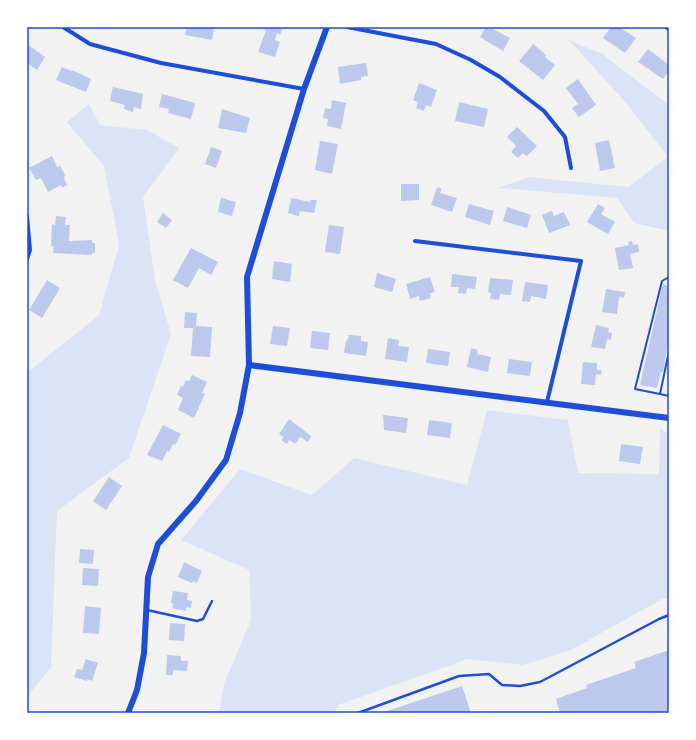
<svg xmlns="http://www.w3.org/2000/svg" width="696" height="740" viewBox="0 0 696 740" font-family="'DejaVu Sans',sans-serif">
	<rect width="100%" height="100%" fill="#f2f2f2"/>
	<!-- green -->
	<g fill="#dbe4f7">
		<polygon points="569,40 602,54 669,105 669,231 634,223 617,198 498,188 529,177 628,187 668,157 626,103"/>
		<polygon points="89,104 100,125 147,130 179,148 143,197 155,280 171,334 129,458 57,511 51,667 27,697 27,373 99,315 119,245 104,166 67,122"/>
		<polygon points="487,410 568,420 578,473 659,474 660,429 669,434 669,599 662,599 571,650 523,665 468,659 338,705 334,713 219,713 224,684 251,620 249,570 181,540 240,469 312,495 354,458 467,485"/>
	</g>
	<!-- building -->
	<g fill="#bdc9ec">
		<polygon points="187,27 214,27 212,40 185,35"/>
		<polygon points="258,27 283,27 280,35 277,33 275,40 280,42 275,57 258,52 266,30"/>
		<polygon points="486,27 490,30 491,28 510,38 503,51 480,37"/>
		<polygon points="611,27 619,27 636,38 625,53 603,38"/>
		<polygon points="27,44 45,57 37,70 27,63"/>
		<polygon points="533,44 546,55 545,57 555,65 543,80 519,61"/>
		<polygon points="648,49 669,65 669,71 663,79 638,62"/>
		<polygon points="366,63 368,76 361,77 361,80 340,84 338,67"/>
		<polygon points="62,67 72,71 72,70 91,79 86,92 56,80"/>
		<polygon points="578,79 596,105 579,117 572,108 578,104 566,88"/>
		<polygon points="419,83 437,90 431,107 426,105 424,111 416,108 418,102 413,100"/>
		<polygon points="113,87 143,94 141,109 134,107 133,112 124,109 125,105 110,101"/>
		<polygon points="162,94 195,103 191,119 168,113 169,109 159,107"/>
		<polygon points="332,100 346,103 341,129 327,126 328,119 323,118 325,108 331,109"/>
		<polygon points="459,102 488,109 484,127 455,121"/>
		<polygon points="222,109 250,118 246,133 218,128"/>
		<polygon points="517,127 537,146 527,156 523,153 518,158 511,152 516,146 507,137"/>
		<polygon points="609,140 615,168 600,171 595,143"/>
		<polygon points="320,141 338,144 332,174 315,170"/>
		<polygon points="211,147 222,151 216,168 205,164"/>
		<polygon points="52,156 57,167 60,166 65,175 64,178 67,185 62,188 61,185 48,192 41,178 36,180 29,168"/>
		<polygon points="401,184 419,184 419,200 401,201"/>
		<polygon points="437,187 442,189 440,193 457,198 452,212 431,205"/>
		<polygon points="221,198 236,202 232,216 218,212"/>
		<polygon points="291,198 310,202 311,200 317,200 314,213 300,211 299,216 288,213"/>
		<polygon points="469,204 494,211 490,225 465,217"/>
		<polygon points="598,204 605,208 601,214 615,222 608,234 587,222"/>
		<polygon points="507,207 531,215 527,228 503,221"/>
		<polygon points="552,211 554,216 564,212 570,225 549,233 542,215"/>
		<polygon points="163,213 172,220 166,228 157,222"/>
		<polygon points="56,216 66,217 65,225 70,225 69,241 92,240 92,243 95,243 95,253 92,253 91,255 53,253 54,246 51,246 52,224 55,225"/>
		<polygon points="329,225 344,227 340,254 325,252"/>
		<polygon points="632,241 633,245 638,244 639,252 630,254 633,268 619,270 615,248 629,245 628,242"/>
		<polygon points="191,248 218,262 211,275 199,268 188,288 173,280"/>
		<polygon points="274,261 292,264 290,282 272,279"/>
		<polygon points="377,273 396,279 392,292 374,287"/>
		<polygon points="452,274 477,277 475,289 467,288 466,294 458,293 459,287 451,287"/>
		<polygon points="430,277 435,292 430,293 431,298 420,301 419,296 410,299 406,284"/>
		<polygon points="490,278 513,280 511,295 500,294 499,300 490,299 491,293 488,292"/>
		<polygon points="47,280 60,288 42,318 29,310"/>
		<polygon points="525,282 548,285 546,299 531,296 530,302 522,301"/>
		<polygon points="663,284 669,286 669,338 663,372 661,372 657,388 640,385"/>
		<polygon points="606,289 625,292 624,298 619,297 617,314 602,312"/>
		<polygon points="185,312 197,313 196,326 212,327 210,357 191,356 193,328 184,328"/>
		<polygon points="596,325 609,328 608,332 612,333 611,340 607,339 605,349 591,347"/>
		<polygon points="273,326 290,328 287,346 270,344"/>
		<polygon points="312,331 330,333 328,350 310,348"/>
		<polygon points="349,335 361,336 361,341 368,342 366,356 344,353 346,341 348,339"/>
		<polygon points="388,338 399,340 398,346 409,347 407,362 385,359"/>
		<polygon points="471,348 478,350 477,354 491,357 488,372 467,367"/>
		<polygon points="428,349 450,352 448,366 426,363"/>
		<polygon points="509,359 532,362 530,376 507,373"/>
		<polygon points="583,362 597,363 597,370 602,370 601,375 596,374 595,385 581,384"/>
		<polygon points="192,375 207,382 202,393 205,394 194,418 178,410 183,398 177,395 181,386 183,387 186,380 189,381"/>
		<polygon points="383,415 408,418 406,433 384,430"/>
		<polygon points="289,419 311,436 308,442 300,437 295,444 289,440 287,444 281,440 284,437 279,434"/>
		<polygon points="429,420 452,423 450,438 427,435"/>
		<polygon points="163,425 181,434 175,445 173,444 169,452 167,451 162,461 147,455"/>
		<polygon points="621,444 643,447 640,464 619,461"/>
		<polygon points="109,477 122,486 106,510 93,501"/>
		<polygon points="80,549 94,550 93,564 79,563"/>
		<polygon points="184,562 202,571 197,583 193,581 192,583 178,577"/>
		<polygon points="83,568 99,569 98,586 82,585"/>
		<polygon points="173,591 188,593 187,600 192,601 191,608 186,607 186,611 172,608 173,603 171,603"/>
		<polygon points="85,606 101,608 99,634 83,633"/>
		<polygon points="170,623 185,624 184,641 169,640"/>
		<polygon points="669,650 669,713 560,713 556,699 587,688 586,685 636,668 634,662"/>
		<polygon points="167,655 181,656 181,661 188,661 187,671 173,670 173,675 166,675"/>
		<polygon points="86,659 98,663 92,681 87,679 87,681 74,677 77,669 82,670"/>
		<polygon points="462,686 471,713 381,713"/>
	</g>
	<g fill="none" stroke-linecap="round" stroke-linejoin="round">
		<!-- path -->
		<g stroke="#1d4ed8" stroke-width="2">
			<polyline points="669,277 662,281 635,389 660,394 669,351"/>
			<polyline points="660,394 669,396"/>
		</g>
		<!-- service -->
		<g stroke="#1d4ed8" stroke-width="2.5">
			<polyline points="147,610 197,621 203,619 212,601"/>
			<polyline points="358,713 459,676 489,674 502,685 520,686 540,682 659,619 669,615"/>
		</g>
		<!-- minor -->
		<g stroke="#1d4ed8" stroke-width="4">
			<polyline points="63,27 90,44 161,63 304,89"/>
			<polyline points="347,27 436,44 471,60 500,77 544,111 565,137 571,168"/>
			<polyline points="666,27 669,29"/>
			<polyline points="27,216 30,250 27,259"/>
			<polyline points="415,241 581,261 547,402"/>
		</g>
		<!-- tertiary -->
		<g stroke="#1d4ed8" stroke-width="6">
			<polyline points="249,365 669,418"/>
			<polyline points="128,713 137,690 144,653 148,577 158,544 196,501 226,460 240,413 249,365 247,277 304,89 327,27"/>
		</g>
	</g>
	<!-- border -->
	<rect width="696" height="740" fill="none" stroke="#ffffff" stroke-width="56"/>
	<rect x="28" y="28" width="640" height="684" fill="none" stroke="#1d4ed8" stroke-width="1.5"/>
</svg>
